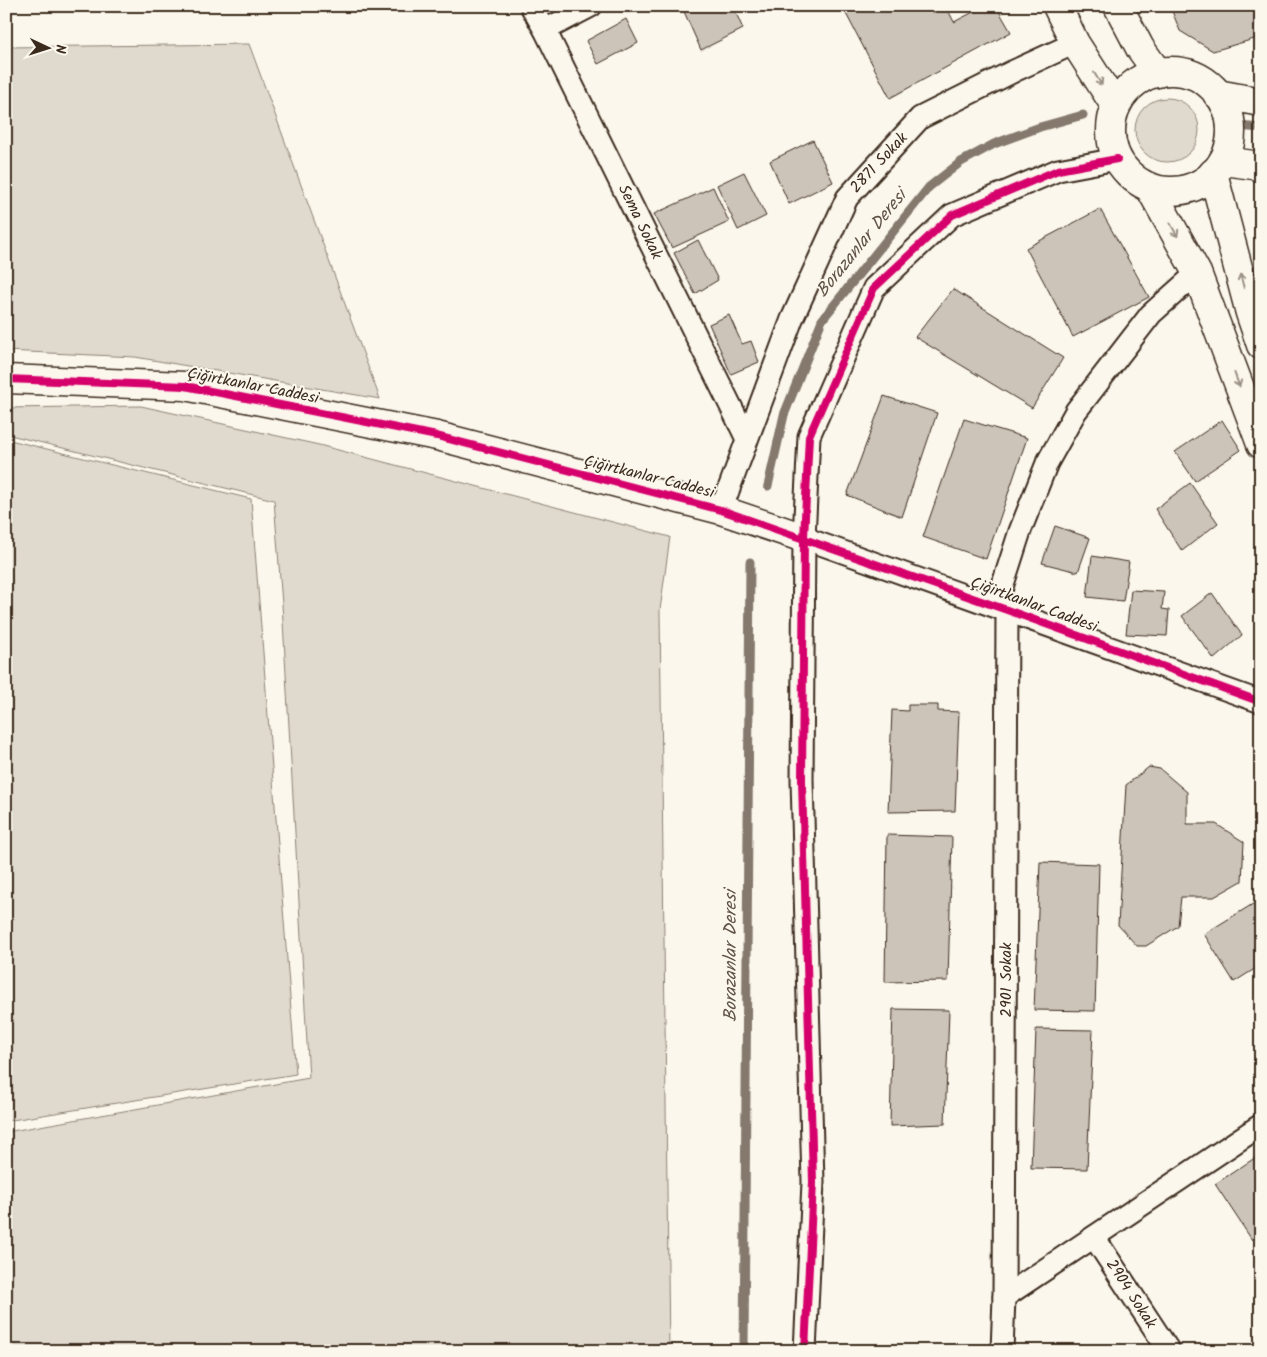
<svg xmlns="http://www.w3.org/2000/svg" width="1267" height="1357" viewBox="0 0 1267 1357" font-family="Kalam,sans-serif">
	<rect width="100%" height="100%" fill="#fbf7ec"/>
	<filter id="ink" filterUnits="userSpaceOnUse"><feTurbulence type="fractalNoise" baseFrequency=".02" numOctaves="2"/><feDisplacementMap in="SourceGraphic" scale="10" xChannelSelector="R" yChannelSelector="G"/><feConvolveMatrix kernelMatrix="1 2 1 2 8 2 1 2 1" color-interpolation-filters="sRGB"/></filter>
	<g filter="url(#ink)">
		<!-- green -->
		<g fill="#dfd9ce" stroke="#8d8276">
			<polygon points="249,44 380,399 135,357 6,351 6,47"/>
			<circle cx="1167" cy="130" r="32"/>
			<polygon points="141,406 319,445 670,537 660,610 669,1351 6,1351 6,1132 309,1078 282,604 274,500 6,434 6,408"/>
			<polygon points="6,439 251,499 296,1074 6,1121"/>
		</g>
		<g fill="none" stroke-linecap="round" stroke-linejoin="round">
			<!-- stream -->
			<g stroke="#85796d" stroke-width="9">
				<polyline points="1238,126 1261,128"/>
				<polyline points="768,486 784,415 822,320 929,187 961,162 994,144 1040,127 1083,115"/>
				<polyline points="744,1351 750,562"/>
			</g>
		</g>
		<!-- building -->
		<g fill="#ccc4b9" stroke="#3b2a1e">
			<polygon points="733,6 743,29 701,50 682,7"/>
			<polygon points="842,6 946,6 954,22 985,6 996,6 1011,32 890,98"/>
			<polygon points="1170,6 1261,6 1261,37 1213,51 1180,31"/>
			<polygon points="626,19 638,43 598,64 586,41"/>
			<polygon points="813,140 833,182 789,204 770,161"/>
			<polygon points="744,172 766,216 738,230 717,185"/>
			<polygon points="713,187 729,222 672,248 654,214"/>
			<polygon points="1100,209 1149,297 1073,337 1026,248"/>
			<polygon points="698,240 718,280 695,294 674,253"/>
			<polygon points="953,289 1063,358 1032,408 915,337"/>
			<polygon points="729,315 742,344 751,341 759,362 731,374 709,324"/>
			<polygon points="884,396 937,413 902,517 847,495"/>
			<polygon points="964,419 1027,438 986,559 923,537"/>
			<polygon points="1222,420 1241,450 1195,481 1175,452"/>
			<polygon points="1190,483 1218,523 1182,551 1155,509"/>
			<polygon points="1055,526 1090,538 1078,572 1042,563"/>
			<polygon points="1092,556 1129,562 1123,601 1087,597"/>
			<polygon points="1131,590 1164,592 1162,609 1169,610 1167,636 1126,634"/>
			<polygon points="1212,593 1242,635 1214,659 1182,616"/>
			<polygon points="908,705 938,705 938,711 959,712 955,811 888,812 892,710 908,711"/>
			<polygon points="1149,767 1160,769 1187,792 1187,824 1216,824 1244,842 1242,881 1214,897 1181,897 1178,926 1146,946 1137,946 1118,925 1126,785"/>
			<polygon points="887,835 952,837 948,981 885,982"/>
			<polygon points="1040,862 1099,864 1095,1011 1034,1010"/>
			<polygon points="1261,899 1261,965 1234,982 1204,934"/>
			<polygon points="893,1009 949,1010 945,1124 890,1126"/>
			<polygon points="1036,1029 1093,1030 1087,1169 1031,1168"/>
			<polygon points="1261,1154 1261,1233 1252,1240 1215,1184"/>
		</g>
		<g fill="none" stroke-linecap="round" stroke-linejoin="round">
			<!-- minor casing -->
			<g stroke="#3b2a1e" stroke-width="25">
				<g id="minor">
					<polyline points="531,6 545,30 747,439"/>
					<polyline points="545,30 591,6"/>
					<polyline points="721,510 792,319 847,198 920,118 1014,71 1075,43"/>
					<polyline points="804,538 1261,702"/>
					<polyline points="996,606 1020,531 1047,463 1076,411 1151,314 1197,273"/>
					<polyline points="1094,1237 1169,1351"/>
					<polyline points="1004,1297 1261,1125"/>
					<polyline points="805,1351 813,1182 802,780 804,538 809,436 874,288 952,215 1058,170 1117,159"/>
					<polyline points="1002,1351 1004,1297 1007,610"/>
				</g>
			</g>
			<!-- tertiary casing -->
			<g stroke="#3b2a1e" stroke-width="31">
				<polyline id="tertiary" points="6,379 185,386 437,436 721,510 804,538"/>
			</g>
			<!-- secondary casing -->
			<g stroke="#3b2a1e" stroke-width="31">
				<g id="secondary">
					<polyline points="1057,6 1075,43 1116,107"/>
					<polyline points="1118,6 1140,48 1158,73"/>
					<circle cx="1171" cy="131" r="60"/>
					<polyline points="1217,94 1261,102"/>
					<polyline points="1223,161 1261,166"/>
					<polyline points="1213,173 1250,313 1261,345"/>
					<polyline points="1150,188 1197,273 1261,444"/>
				</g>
			</g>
			<!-- minor -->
			<use href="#minor" stroke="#fbf7ec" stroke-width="21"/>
			<!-- tertiary -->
			<use href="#tertiary" stroke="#fbf7ec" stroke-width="28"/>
			<!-- secondary -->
			<use href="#secondary" stroke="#fbf7ec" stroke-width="28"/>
			<!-- cycleway casing -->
			<g stroke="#fbf7ec" stroke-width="11">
				<g id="cycleway">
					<polyline points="6,379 185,386 437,436 721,510 1007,610 1261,702"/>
					<polyline points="805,1351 813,1182 802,780 804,538 809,436 874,288 952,215 1058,170 1117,159"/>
				</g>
			</g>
			<!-- cycleway -->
			<use href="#cycleway" stroke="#d6006c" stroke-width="8"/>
		</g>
		<!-- one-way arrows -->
		<defs><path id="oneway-shaft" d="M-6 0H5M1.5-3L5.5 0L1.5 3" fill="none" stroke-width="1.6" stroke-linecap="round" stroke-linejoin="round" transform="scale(1.25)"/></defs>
		<g stroke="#9b9085">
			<use href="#oneway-shaft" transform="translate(1098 79) rotate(58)"/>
			<use href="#oneway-shaft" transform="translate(1174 230) rotate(61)"/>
			<use href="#oneway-shaft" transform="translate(1242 281) rotate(-105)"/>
			<use href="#oneway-shaft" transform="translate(1237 380) rotate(70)"/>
		</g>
	</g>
	<g text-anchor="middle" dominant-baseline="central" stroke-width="4" stroke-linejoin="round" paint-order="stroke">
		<!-- street labels -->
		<g font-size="16" fill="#3b2a1e" stroke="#fbf7ec">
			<text transform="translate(879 163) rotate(-47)">2871 Sokak</text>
			<text transform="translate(640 222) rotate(64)">Sema Sokak</text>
			<text transform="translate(253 386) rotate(11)">Çiğirtkanlar Caddesi</text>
			<text transform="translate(649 477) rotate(14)">Çiğirtkanlar Caddesi</text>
			<text transform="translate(1034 605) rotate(20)">Çiğirtkanlar Caddesi</text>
			<text transform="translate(1006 980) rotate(-90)">2901 Sokak</text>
			<text transform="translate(1131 1294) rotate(57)">2904 Sokak</text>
		</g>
		<!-- water labels -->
		<g font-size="18" font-style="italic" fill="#605246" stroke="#fbf7ec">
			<text transform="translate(862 244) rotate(-51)">Borazanlar Deresi</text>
			<text transform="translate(731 956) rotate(-90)">Borazanlar Deresi</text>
		</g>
	</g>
	<!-- margin -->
	<rect width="1267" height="1357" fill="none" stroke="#fbf7ec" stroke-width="25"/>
	<rect x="12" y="12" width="1242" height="1332" fill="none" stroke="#3b2a1e" stroke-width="2" filter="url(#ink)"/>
	<!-- north arrow -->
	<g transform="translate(48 48) rotate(94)" stroke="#fbf7ec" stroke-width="4" paint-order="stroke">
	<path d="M0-4L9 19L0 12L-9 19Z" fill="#3b2a1e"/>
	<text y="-8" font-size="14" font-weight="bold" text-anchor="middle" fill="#3b2a1e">N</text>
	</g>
</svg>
